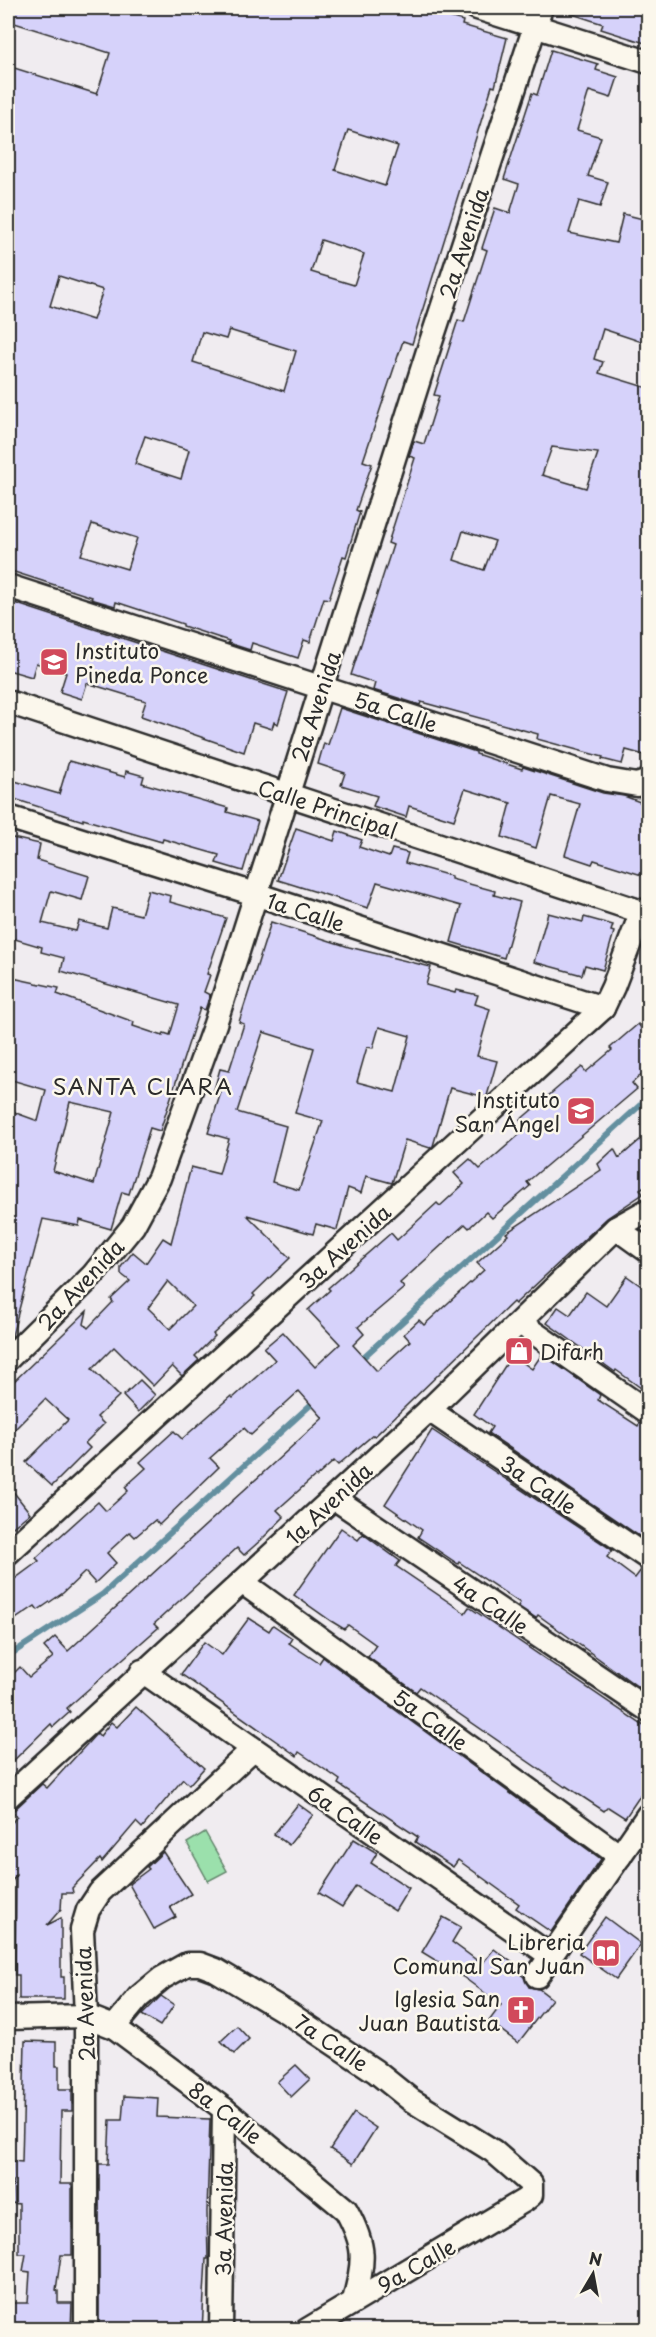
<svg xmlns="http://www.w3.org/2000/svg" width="656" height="2337" viewBox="0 0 656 2337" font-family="'Playpen Sans',sans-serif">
	<rect width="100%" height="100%" fill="#f0ecf0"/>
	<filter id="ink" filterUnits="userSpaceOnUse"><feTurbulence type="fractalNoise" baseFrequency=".0167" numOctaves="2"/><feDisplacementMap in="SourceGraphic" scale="12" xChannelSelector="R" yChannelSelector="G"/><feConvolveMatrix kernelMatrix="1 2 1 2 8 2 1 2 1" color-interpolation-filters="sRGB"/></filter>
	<g filter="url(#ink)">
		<!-- green -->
		<polygon fill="#9be0ac" stroke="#63866c" stroke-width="1.5" points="205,1832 227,1871 208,1881 187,1843"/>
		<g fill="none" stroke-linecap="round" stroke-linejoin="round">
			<!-- stream -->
			<g stroke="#648f9f" stroke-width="6">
				<polyline points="358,1362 648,1098"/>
				<polyline points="8,1656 103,1594 317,1399"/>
			</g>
		</g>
		<!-- building -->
		<g fill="#d6d2fa" stroke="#2b2b2b" stroke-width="1.5" fill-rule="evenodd">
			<path d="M8 8H424L440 12 439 14 463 21 462 25 507 38 495 87 492 86 412 344 403 341 363 461 372 464 356 510 360 512 346 557 343 556 329 599 324 598 310 642 304 640 298 658 252 643 250 650 228 643 229 641 183 626V624L116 602 115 606 91 599 92 597 8 570V66L97 94 110 53 8 21ZM348 130 398 146 385 186 335 170ZM321 240 364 254 354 285 311 272ZM59 276 103 290 93 320 50 306ZM229 330 296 351 284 391 193 362 202 332 226 339ZM145 436 189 450 181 479 135 464ZM92 524 137 538 127 569 81 555Z"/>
			<polygon points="563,8 648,8 648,44 601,29 603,24 563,11"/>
			<path d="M551 50 598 64 596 70 618 77 611 98 589 91 577 130 601 137 588 176 608 182 600 207 579 201 569 233 616 243 623 214 647 220 643 237 648 238V344L603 329 594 359 603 362 599 373 648 388V756L626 750 622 764 602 759 603 757 537 739 538 734 421 702 420 705 373 690 375 683 351 675 393 545 388 543 415 458 409 456 414 441 424 444 439 396 434 395 458 320 464 322 487 250 482 248 495 208 510 213 519 184 504 179 532 93 537 95ZM552 447 598 453 586 488 542 475ZM463 531 495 541 484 570 454 560Z"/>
			<polygon points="8,601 288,692 278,724 274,722 272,729 253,723 244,752 141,716 146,701 87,683 82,699 60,692 66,673 36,663 32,677 8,670"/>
			<polygon points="340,708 476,752 476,754 522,769 523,767 603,793 624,796 648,805 648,877 594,860 592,864 565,855 580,804 551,796 536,848 502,837 511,803 465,789 454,820 409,806 406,817 373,806 377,796 341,785 345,773 318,764 324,743 328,745"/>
			<polygon points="69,761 125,777 126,771 144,776 142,783 228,808 227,812 258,821 243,871 216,863 219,855 163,839 162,842 83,819 83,821 8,797 8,779 59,794"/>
			<polygon points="296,828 334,841 337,831 362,840 359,847 389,857 392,849 408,853 405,863 451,876 451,879 495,891 494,895 520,902 504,958 451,942 461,906 377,882 368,908 278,880"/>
			<path d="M8 837 40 844 37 860 89 876 82 900 51 891 42 923 76 931 79 921 107 928 112 908 141 915 148 890 171 896 170 902 226 918 207 974 210 975 204 992 210 995 205 1010 200 1008 160 1131 150 1128 129 1194 122 1192 111 1229 80 1220 79 1226 43 1219 12 1336H8V1110L38 1121 46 1090 8 1079V977L59 988 57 994 134 1022 133 1026 163 1036 164 1033 170 1035 179 1005 61 971 64 958 41 952 42 947 8 937ZM70 1102 114 1112 94 1184 53 1171Z"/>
			<polygon points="548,913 583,922 584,917 613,925 611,931 614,932 603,970 585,965 582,975 534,962"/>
			<path d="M271 922 349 947 431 967 426 985 455 993 456 990 478 995 475 1004 490 1009 477 1056 497 1061 487 1096 485 1097 450 1088 433 1146 430 1148 405 1140 392 1183 366 1176 361 1193 348 1188 337 1230 316 1224 313 1234 247 1215 290 1258 253 1294 255 1296 213 1334 215 1336 195 1356 199 1360 182 1376 172 1366 153 1386 114 1347 92 1369 119 1396 97 1417 104 1424 85 1443 90 1448 52 1486 26 1462 68 1420 45 1399 8 1436V1387L87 1311 84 1324 88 1328 113 1302 111 1299 130 1281 121 1274V1267L133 1252 146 1263 163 1238 171 1243 191 1167 219 1174 229 1139 208 1133 221 1092 214 1090 220 1069 229 1071 244 1024 239 1022ZM379 1027 410 1036 395 1092 357 1082 367 1047 373 1048ZM263 1032 314 1048 295 1113 323 1121 299 1190 272 1182 286 1126 237 1112ZM168 1281 193 1306 170 1329 148 1308Z"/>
			<polygon points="638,1024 648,1036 648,1069 632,1083 637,1089 527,1182 530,1186 492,1218 486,1212 469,1228 465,1224 400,1283 404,1288 358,1327 364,1334 353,1345 377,1371 410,1341 404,1334 419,1320 424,1325 484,1270 477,1263 508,1235 506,1233 601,1170 598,1164 614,1149 619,1158 648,1133 648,1184 640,1189 643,1194 607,1218 515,1304 513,1302 375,1436 373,1435 338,1465 334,1461 316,1477 315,1476 277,1510 284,1517 261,1540 244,1555 237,1548 154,1624 158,1628 67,1708 70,1712 53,1727 51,1724 8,1766 8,1679 20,1667 29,1677 53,1657 44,1647 55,1637 68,1651 323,1418 299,1391 251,1435 244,1428 210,1458 219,1467 159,1525 155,1520 135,1537 130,1532 107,1553 116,1563 95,1583 85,1572 63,1593 38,1610 35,1606 8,1624 8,1584 39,1561 36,1558 98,1502 106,1511 128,1491 125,1487 146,1468 140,1462 174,1431 182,1439 231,1396 233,1398 275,1360 264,1348 283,1332 315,1367 340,1344 308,1310 330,1290 328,1288 391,1233 397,1240 437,1203 440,1206 464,1184 454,1173 470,1159 480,1169 527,1128 520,1120 582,1067 586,1072 612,1050 610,1048"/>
			<polygon points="627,1276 648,1291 648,1393 616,1370 615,1372 547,1323 558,1307 570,1315 586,1292 606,1306"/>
			<polygon points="542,1354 600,1395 598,1400 638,1426 640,1423 648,1425 648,1542 488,1433 492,1427 474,1414 512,1355 532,1369"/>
			<polygon points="140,1380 155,1395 138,1412 123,1396"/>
			<polygon points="432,1430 612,1550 607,1557 635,1578 641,1570 648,1571 648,1694 538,1615 536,1618 518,1606 520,1603 459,1562 458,1564 418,1537 422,1530 385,1504"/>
			<polygon points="8,1485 30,1513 8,1531"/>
			<polygon points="341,1528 358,1540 363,1534 400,1561 396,1566 465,1613 469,1607 648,1729 648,1784 625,1818 608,1807 604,1811 566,1786 565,1787 420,1687 416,1692 368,1657 376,1645 348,1625 344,1629 331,1621 294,1595"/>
			<polygon points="249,1618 269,1631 273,1625 292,1638 289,1643 319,1663 323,1657 332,1664 601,1859 551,1932 516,1908 519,1904 458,1860 453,1867 415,1842 418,1837 338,1784 340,1780 299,1752 297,1756 181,1674 204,1642 222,1655"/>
			<polygon points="136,1707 204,1768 189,1785 183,1779 142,1828 136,1822 102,1862 100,1859 72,1888 73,1893 62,1893 61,1909 47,1925 61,1918 61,1977 64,1977 64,1999 19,1999 19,1975 15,1975 16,1875 8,1887 8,1828 17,1816 12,1812 42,1784 47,1788 97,1733 100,1736 111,1722 117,1727"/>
			<polygon points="298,1804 313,1815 289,1845 274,1834"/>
			<polygon points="354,1839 377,1853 371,1863 409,1888 395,1911 356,1886 342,1907 319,1893"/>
			<polygon points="163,1852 191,1894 170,1907 176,1917 154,1929 129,1884 149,1869 147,1867"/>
			<polygon points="443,1917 461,1927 452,1942 482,1964 494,1949 522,1970 519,1973 524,1977 529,1987 539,1989 552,1999 518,2043 489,2021 501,2005 463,1977 422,1952"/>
			<polygon points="605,1917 641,1944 616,1979 579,1953"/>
			<polygon points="161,1996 174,2005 160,2026 142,2015"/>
			<polygon points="237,2026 249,2039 234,2054 221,2041"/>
			<polygon points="25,2041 56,2042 56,2066 59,2066 59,2089 72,2089 72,2111 61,2111 60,2184 72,2184 72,2255 61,2255 56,2290 58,2291 58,2303 72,2303 71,2330 10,2327 10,2303 28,2303 30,2272 23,2271 26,2254 19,2254 19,2204 11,2203 13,2181 11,2181 12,2161 22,2162"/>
			<polygon points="296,2065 310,2079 291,2097 277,2082"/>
			<polygon points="124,2096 158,2098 157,2117 210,2119 207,2212 208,2259 206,2259 202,2330 99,2329 99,2164 108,2164 110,2120 122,2120"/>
			<polygon points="354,2113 376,2128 353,2164 330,2149"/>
		</g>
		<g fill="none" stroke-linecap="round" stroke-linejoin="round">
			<!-- minor casing -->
			<g stroke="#2b2b2b" stroke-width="27">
				<g id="minor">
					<polyline points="477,8 648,62"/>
					<polyline points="8,586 607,780 637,785 648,781"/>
					<polyline points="8,702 648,914"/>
					<polyline points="8,817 255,894 603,1008"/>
					<polyline points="616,1228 648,1251"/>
					<polyline points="520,1323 648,1412"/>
					<polyline points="8,1359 93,1275 133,1226 159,1178 215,1024 427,354 541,8"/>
					<polyline points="429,1410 648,1558"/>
					<polyline points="334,1498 648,1710"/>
					<polyline points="8,1553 603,1008 613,987 642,911"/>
					<polyline points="242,1582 620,1856"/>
					<polyline points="142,1671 551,1956"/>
					<polyline points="8,1797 429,1410 616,1228 648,1210"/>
					<polyline points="537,1976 648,1815"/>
					<path d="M8 2018 86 2016 114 2027 224 2109 346 2210C367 2248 364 2260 354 2301"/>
					<polyline points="114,2027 139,1997 162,1978 187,1964 200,1964 216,1970 288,2013 375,2071 411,2100 493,2151 531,2184 531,2195 525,2200 307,2330"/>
					<polyline points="86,2330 86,2016 82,1930 88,1910 100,1892 253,1749"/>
					<polyline points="221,2330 224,2109"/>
				</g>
			</g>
			<!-- minor -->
			<use href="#minor" stroke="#fbf7ec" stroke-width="22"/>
		</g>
	</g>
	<!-- icons -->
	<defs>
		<g id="school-square" transform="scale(1.5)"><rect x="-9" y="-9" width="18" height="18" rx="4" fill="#d1495b" stroke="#fbf7ec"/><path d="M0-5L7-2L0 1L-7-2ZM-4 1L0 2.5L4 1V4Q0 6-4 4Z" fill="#fff"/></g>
		<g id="shop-square" transform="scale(1.5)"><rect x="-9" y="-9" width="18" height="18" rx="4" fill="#d1495b" stroke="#fbf7ec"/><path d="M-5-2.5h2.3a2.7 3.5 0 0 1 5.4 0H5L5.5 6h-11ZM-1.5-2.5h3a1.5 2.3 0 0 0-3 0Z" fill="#fff"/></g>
		<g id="library-square" transform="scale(1.5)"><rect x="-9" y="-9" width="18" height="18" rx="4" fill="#d1495b" stroke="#fbf7ec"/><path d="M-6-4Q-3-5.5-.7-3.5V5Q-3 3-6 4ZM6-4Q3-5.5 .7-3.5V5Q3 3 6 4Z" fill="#fff"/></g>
		<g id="church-square" transform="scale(1.5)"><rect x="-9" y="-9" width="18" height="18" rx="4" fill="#d1495b" stroke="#fbf7ec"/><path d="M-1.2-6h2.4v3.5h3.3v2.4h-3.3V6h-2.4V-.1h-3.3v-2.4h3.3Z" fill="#fff"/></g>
	</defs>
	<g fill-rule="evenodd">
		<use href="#school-square" x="54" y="662"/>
		<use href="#school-square" x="581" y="1111"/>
		<use href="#shop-square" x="519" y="1351"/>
		<use href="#library-square" x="606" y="1953"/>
		<use href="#church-square" x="521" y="2010"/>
	</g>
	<g text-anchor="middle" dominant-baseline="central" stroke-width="5" stroke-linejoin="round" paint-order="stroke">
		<!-- street labels -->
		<g font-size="21" fill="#2b2b2b" stroke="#fbf7ec">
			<text transform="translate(463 243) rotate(-72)">2a Avenida</text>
			<text transform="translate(315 706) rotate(-72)">2a Avenida</text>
			<text transform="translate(396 711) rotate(18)">5a Calle</text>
			<text transform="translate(328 808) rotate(18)">Calle Principal</text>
			<text transform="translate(306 911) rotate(18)">1a Calle</text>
			<text transform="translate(344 1246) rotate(-42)">3a Avenida</text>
			<text transform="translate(80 1284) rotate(-47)">2a Avenida</text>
			<text transform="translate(539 1484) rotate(34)">3a Calle</text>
			<text transform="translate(328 1503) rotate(-43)">1a Avenida</text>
			<text transform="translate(491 1604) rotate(34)">4a Calle</text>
			<text transform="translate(431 1719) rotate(36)">5a Calle</text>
			<text transform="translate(346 1814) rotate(35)">6a Calle</text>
			<text transform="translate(84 2004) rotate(-92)">2a Avenida</text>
			<text transform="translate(332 2042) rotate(34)">7a Calle</text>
			<text transform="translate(226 2112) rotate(38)">8a Calle</text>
			<text transform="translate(223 2219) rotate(-89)">3a Avenida</text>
			<text transform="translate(416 2265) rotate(-30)">9a Calle</text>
		</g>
		<!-- poi labels -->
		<g font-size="21" fill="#2b2b2b" stroke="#fbf7ec" text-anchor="end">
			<text x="75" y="650" text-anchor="start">Instituto<tspan x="75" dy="24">Pineda Ponce</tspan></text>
			<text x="560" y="1099">Instituto<tspan x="560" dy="24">San Ángel</tspan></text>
			<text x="540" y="1351" text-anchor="start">Difarh</text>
			<text x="585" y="1941">Libreria<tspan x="585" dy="24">Comunal San Juan</tspan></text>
			<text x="500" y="1998">Iglesia San<tspan x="500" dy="24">Juan Bautista</tspan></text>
		</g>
		<!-- neighbourhood labels -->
		<g font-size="22" letter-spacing="1.5" fill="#2b2b2b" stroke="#fbf7ec">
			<text x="143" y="1085">SANTA CLARA</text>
		</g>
	</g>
	<!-- margin -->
	<rect width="656" height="2337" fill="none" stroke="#fbf7ec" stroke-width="30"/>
	<rect x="15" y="15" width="626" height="2307" fill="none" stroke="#2b2b2b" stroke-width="2" filter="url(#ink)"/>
	<!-- north arrow -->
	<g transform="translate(593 2274) rotate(10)" stroke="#fbf7ec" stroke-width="4.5" paint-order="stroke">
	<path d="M0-4.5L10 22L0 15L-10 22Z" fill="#2b2b2b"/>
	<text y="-9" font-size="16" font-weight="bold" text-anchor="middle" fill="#2b2b2b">N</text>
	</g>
</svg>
